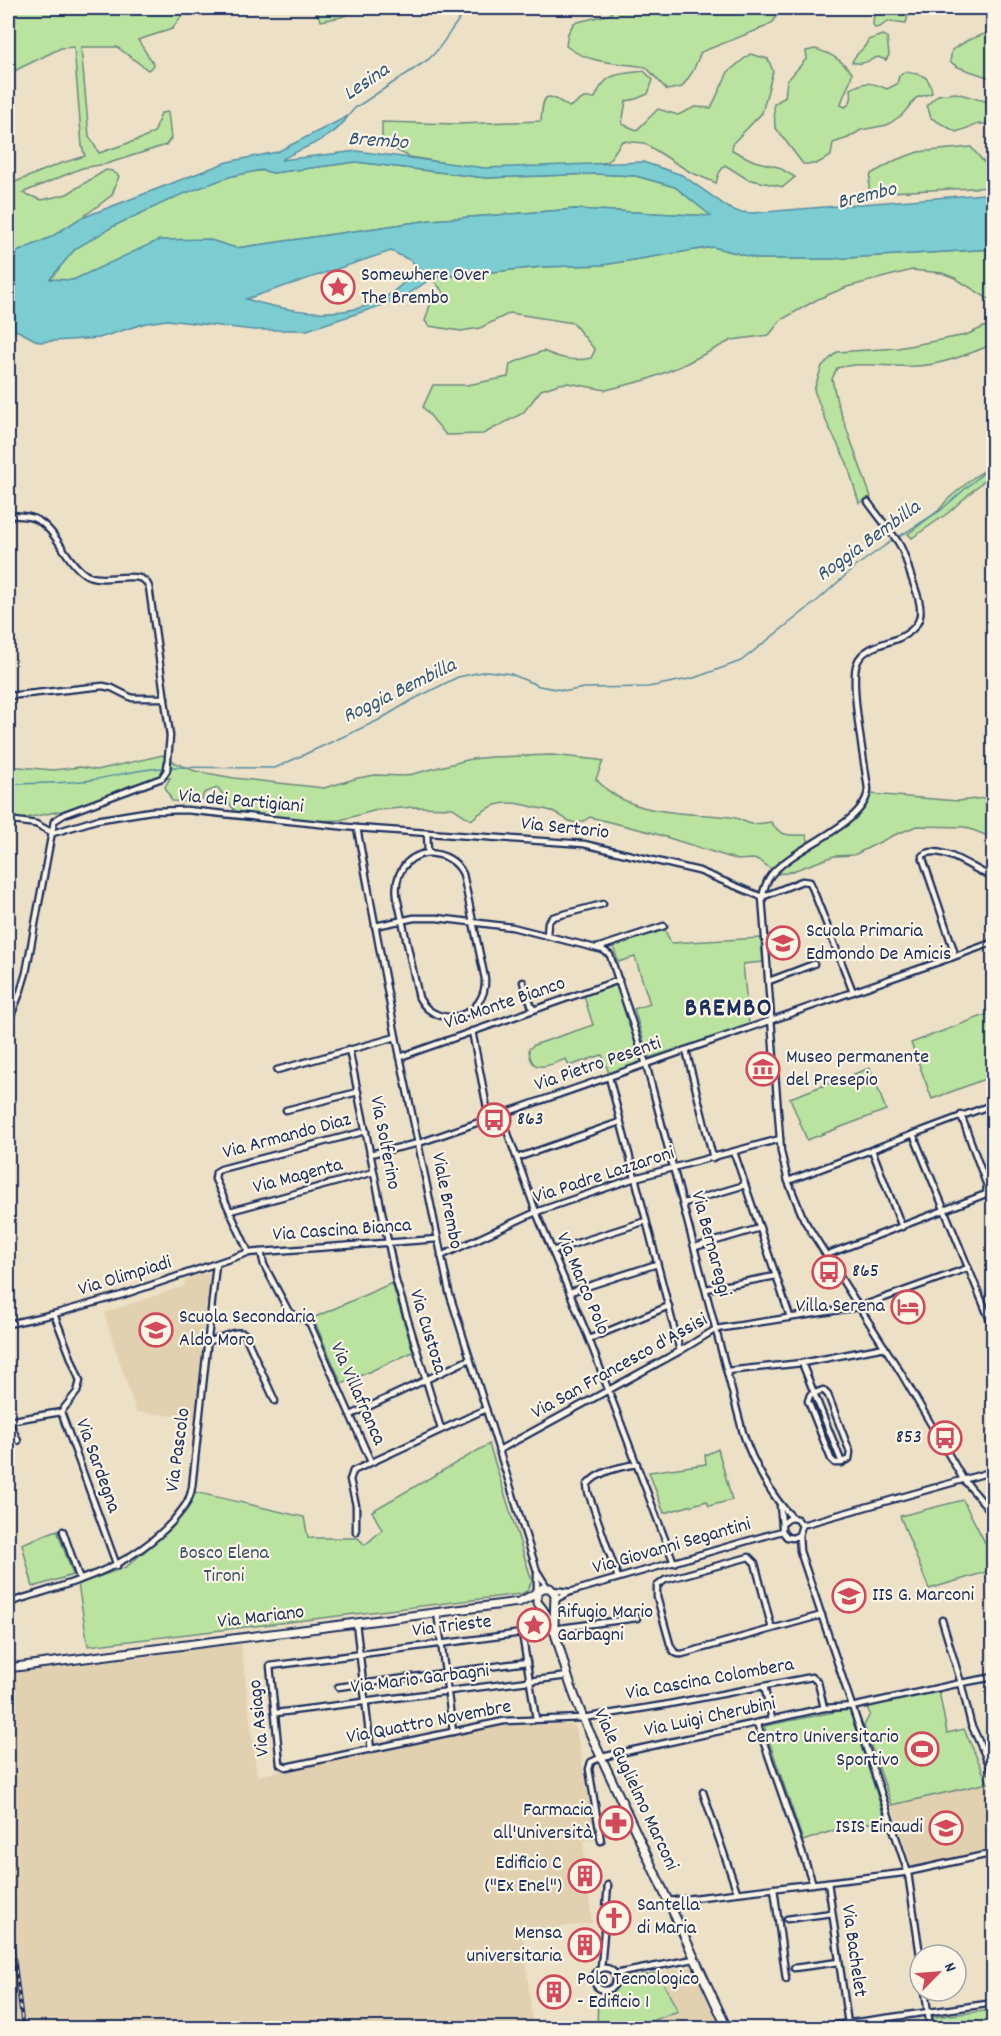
<svg xmlns="http://www.w3.org/2000/svg" width="1001" height="2036" viewBox="0 0 1001 2036" font-family="Dekko,sans-serif">
	<rect width="100%" height="100%" fill="#ece0c6"/>
	<filter id="ink" filterUnits="userSpaceOnUse"><feTurbulence type="fractalNoise" baseFrequency=".0167" numOctaves="2"/><feDisplacementMap in="SourceGraphic" scale="12" xChannelSelector="R" yChannelSelector="G"/><feConvolveMatrix kernelMatrix="1 2 1 2 8 2 1 2 1" color-interpolation-filters="sRGB"/></filter>
	<g filter="url(#ink)">
		<!-- built -->
		<g fill="#e1d1b1">
			<polygon points="203,1274 209,1274 212,1279 210,1303 205,1305 201,1347 205,1351 197,1418 136,1412 104,1313 184,1286 185,1280"/>
			<polygon points="241,1644 257,1776 493,1725 571,1724 576,1728 596,1840 583,1841 592,1923 523,1932 533,2028 8,2028 8,1674"/>
			<polygon points="988,1783 993,1796 993,1851 912,1869 892,1805"/>
			<polygon points="694,1967 721,2028 597,2028 598,1997 613,1992 621,1979"/>
		</g>
		<!-- green -->
		<g fill="#bae39f" stroke="#6a897e" stroke-width="1.5">
			<polygon points="8,8 199,8 183,14 172,29 138,40 154,65 148,70 117,47 81,47 89,136 99,153 146,137 155,131 161,113 168,112 171,138 166,145 106,164 82,168 22,193 42,200 67,194 106,170 112,171 119,176 112,195 91,211 54,236 8,256 8,185 59,164 85,156 82,146 74,47 61,48 8,74"/>
			<polygon points="314,8 360,8 341,17 321,21"/>
			<path d="M612 8H704L708 10 714 8H772L778 13 773 22 765 27 701 52 693 71 682 87 667 90 646 67C617 62 591 65 566 46L568 33 574 23 611 14Z"/>
			<polygon points="868,8 891,8 892,10 898,10 900,8 910,8 906,23 888,21 880,27 875,28 873,24 874,14 867,11"/>
			<polygon points="993,31 993,79 958,67 950,62 952,50 968,40"/>
			<path d="M882 35 887 37 889 55 886 60 878 57C868 60 864 66 852 62 856 52 865 50 868 40Z"/>
			<path d="M815 49C831 53 842 60 852 73 851 84 843 94 841 105L845 107C852 103 852 97 851 89 865 81 872 82 887 89L897 84 899 76 905 72C922 74 930 75 932 93L916 98 902 115 887 125 861 130 848 138 833 143 831 156 816 164H803L775 127 774 104 785 97 787 81 807 58 806 51Z"/>
			<path d="M750 54 768 59 773 71 762 113 733 143 732 150 754 161 778 167 795 177 783 187 747 179 725 165 719 173 716 183 690 172 644 143 622 141 608 162 536 173 474 168 410 157 382 143V122L458 124 541 121C543 93 545 91 569 107L584 98H595C606 71 618 75 644 71L653 80 648 94 636 99 626 101 622 124 637 130 658 109 678 115 695 107 711 108 728 72Z"/>
			<polygon points="956,93 985,101 993,99 993,124 979,124 956,132 931,118 927,105 938,95"/>
			<polygon points="971,147 987,166 993,168 993,187 869,193 869,184 871,174 896,160 918,152"/>
			<path d="M356 162 486 178 594 174 636 176 675 187 712 216 575 209 431 220 236 248 207 239 102 267 73 280H50C58 270 67 256 77 248 113 222 215 174 259 171 264 170 268 172 273 173Z"/>
			<path d="M713 247 759 259H830L993 249V302L955 278 942 273 912 270 847 287 818 299 781 320 769 335 732 340 681 366 646 380 606 390 568 383 559 384 541 390 523 413 483 434 446 435 423 407 433 385H467L508 377 510 364 543 351C559 358 574 362 591 358L595 350 573 323 510 313 480 328 461 331 429 326 425 321 430 305 444 293 432 278 542 267 603 265Z"/>
			<path d="M993 323V344C970 354 942 365 917 366 890 368 863 361 837 368L832 379 837 402 871 497 859 503 847 463 825 419 814 390 822 366 837 352 898 348 966 335Z"/>
			<polygon points="993,465 993,475 989,476 948,513 912,538 908,534 939,510 947,500 974,477"/>
			<path d="M163 755 176 763 195 771 234 778 324 788 358 778 375 775 405 776 471 759 491 757 552 755 599 760 603 761 596 779C628 817 686 812 730 817 738 817 745 823 752 824 758 824 765 823 771 822 782 838 789 835 806 835L811 847C834 834 863 820 871 794L958 801 993 797V838L965 827 917 826 892 836 854 855 834 856 787 873 777 874 759 860 752 859 738 860 650 832 590 817C574 829 569 820 556 813 551 810 543 809 537 808 509 800 494 800 471 820L453 808 414 807 377 810 340 820 314 821 286 820 235 811 218 788 204 793 201 802 172 801 165 787 170 778 146 781 128 786 92 803 66 810 21 819 8 818V766L53 770 80 767 97 770Z"/>
			<polygon points="664,928 671,943 761,938 763,962 743,964 749,1025 649,1058 634,1009 650,1004 635,957 618,962 613,945"/>
			<path d="M616 985 643 1061 609 1073 602 1055 569 1066 566 1059C550 1065 530 1076 529 1049L534 1045 593 1025 584 996Z"/>
			<polygon points="993,1012 993,1076 932,1099 911,1043"/>
			<polygon points="870,1068 886,1110 807,1140 790,1098"/>
			<polygon points="392,1283 413,1352 342,1384 313,1318"/>
			<polygon points="489,1444 532,1581 527,1591 521,1594 88,1646 78,1584 126,1567 173,1527 195,1492 304,1517 308,1538 358,1538 365,1545 382,1530 372,1511"/>
			<polygon points="718,1449 732,1500 709,1506 707,1501 664,1513 649,1472 706,1464 705,1455"/>
			<polygon points="963,1500 993,1558 993,1570 929,1589 900,1516"/>
			<polygon points="57,1530 73,1575 33,1587 22,1544"/>
			<polygon points="939,1691 947,1733 964,1729 988,1783 892,1805 864,1726 870,1714 867,1707"/>
			<polygon points="849,1709 885,1819 865,1824 864,1820 803,1841 764,1726"/>
			<polygon points="658,1973 678,2011 633,2028 597,2028 598,1997 613,1992 621,1979"/>
			<polygon points="993,2010 993,2028 935,2028 933,2017"/>
		</g>
		<!-- water -->
		<path fill="#7bcdd1" stroke="#558ea3" stroke-width="1.5" fill-rule="evenodd" d="M348 116C333 141 303 146 281 160L357 151 485 168 643 162 682 175 729 208 739 212 753 213 984 194 993 209V249L830 259H759L713 247 603 265 542 267 432 278 401 299 307 330H254L167 320 146 323 99 338 39 342 18 331 8 330V256L51 237 79 219 227 162 277 152ZM356 162 486 178 594 174 636 176 675 187 711 216 575 209 431 220 236 248 207 239 159 240 73 280 50 279 75 249 114 226 178 196 229 177 261 170 273 173ZM391 251 412 261 418 270C407 279 397 290 386 297 344 322 289 312 246 299Z"/>
		<g fill="none" stroke-linecap="round" stroke-linejoin="round">
			<!-- stream -->
			<g stroke="#558ea3" stroke-width="1.5">
				<path d="M348 116 355 108 429 59C446 44 453 21 471 8"/>
				<polyline points="897,538 941,510 982,474 994,469"/>
				<polyline points="169,767 275,768 377,721 414,699 458,677 487,671 511,674 539,686 568,691 584,688 648,687 694,678 741,661 817,601 856,566 893,540"/>
				<path d="M8 784C35 783 63 784 91 780 116 776 139 769 164 768"/>
			</g>
			<!-- street casing -->
			<g stroke="#1b2f5e" stroke-width="9">
				<g id="street">
					<path d="M868 502C878 516 889 529 898 542 905 552 907 565 911 576 920 603 931 623 899 638 885 644 863 647 857 663 849 681 865 765 868 789 867 824 793 847 771 875 766 881 764 889 762 897L781 1152 788 1181 804 1220 901 1373 963 1479 994 1515"/>
					<path d="M8 515C17 516 27 515 35 519 56 528 66 562 85 574 103 586 142 566 149 587L170 736 167 770 162 778 65 814 54 821 26 973 20 993 8 1023"/>
					<polyline points="8,696 103,686 112,688 132,698 165,698"/>
					<polyline points="8,820 36,824 53,833"/>
					<polyline points="357,828 396,1037 449,1292 537,1571 547,1587"/>
					<polyline points="53,833 96,820 151,811 186,810 357,828 584,844 699,871 762,897"/>
					<polyline points="427,833 428,853"/>
					<path d="M428 853C443 854 456 859 463 874L485 979C487 1017 438 1032 419 998L397 897C394 875 405 856 428 853Z"/>
					<polyline points="762,897 802,881 810,882 853,992"/>
					<path d="M375 926 414 918H437L512 927 603 950 610 955 646 1064 743 1433C752 1461 772 1498 793 1518"/>
					<polyline points="547,936 548,922 553,917 603,904"/>
					<polyline points="597,948 664,926"/>
					<polyline points="953,957 994,942"/>
					<polyline points="769,981 814,964"/>
					<polyline points="523,982 533,1010"/>
					<polyline points="472,1031 489,1118"/>
					<polyline points="349,1049 396,1281 441,1429"/>
					<polyline points="686,1050 713,1158"/>
					<polyline points="400,1057 619,980"/>
					<polyline points="277,1070 396,1037"/>
					<polyline points="609,1077 680,1351"/>
					<polyline points="286,1110 358,1092"/>
					<polyline points="501,1114 536,1212 589,1339 674,1563"/>
					<polyline points="913,1134 994,1330"/>
					<polyline points="872,1150 902,1227"/>
					<polyline points="734,1152 790,1317"/>
					<path d="M370 1154 419 1143 953 957 954 951 922 856C939 841 977 872 994 878"/>
					<polyline points="517,1158 620,1122"/>
					<polyline points="788,1181 994,1104"/>
					<polyline points="684,1203 745,1185"/>
					<polyline points="230,1211 374,1172"/>
					<polyline points="695,1247 760,1228"/>
					<polyline points="552,1251 646,1221"/>
					<path d="M261 1252 264 1265 288 1310C294 1318 304 1316 310 1324L371 1462"/>
					<polyline points="249,1253 215,1179 216,1172 221,1169 366,1131"/>
					<polyline points="826,1255 986,1194 987,1186 961,1115"/>
					<polyline points="441,1256 536,1212 635,1178 780,1139"/>
					<polyline points="706,1289 776,1276"/>
					<polyline points="570,1292 657,1264"/>
					<polyline points="54,1314 80,1381 77,1392 61,1412 117,1566"/>
					<polyline points="8,1324 54,1314 122,1295 247,1253 438,1239"/>
					<polyline points="589,1339 669,1306"/>
					<path d="M208 1341C220 1340 232 1330 244 1333L275 1401"/>
					<polyline points="802,1363 842,1463"/>
					<polyline points="727,1371 802,1363 885,1347"/>
					<polygon points="823,1390 828,1395 850,1452 849,1459 840,1463 835,1463 831,1459 808,1401 810,1395"/>
					<polyline points="351,1415 470,1359"/>
					<polyline points="8,1421 61,1412"/>
					<polyline points="9,1421 18,1441"/>
					<polyline points="499,1450 680,1351 716,1329 859,1307 968,1268"/>
					<polyline points="780,1506 782,1524"/>
					<polyline points="802,1525 994,1471"/>
					<polyline points="63,1531 80,1580"/>
					<polyline points="782,1531 782,1524 790,1518 797,1519 802,1525"/>
					<polyline points="782,1531 787,1537 793,1538 799,1535 802,1525"/>
					<polyline points="356,1532 356,1505 350,1480 353,1471 486,1409"/>
					<polyline points="799,1535 800,1551 908,1873 920,1955"/>
					<path d="M618 1578 588 1492 587 1485C598 1471 620 1467 637 1464"/>
					<polyline points="552,1590 570,1592"/>
					<polyline points="537,1592 537,1574"/>
					<polyline points="556,1599 570,1592 782,1531"/>
					<path d="M8 1603C70 1583 125 1572 172 1522 182 1510 190 1502 192 1487L216 1264"/>
					<polyline points="437,1612 453,1732"/>
					<polyline points="637,1618 270,1666 280,1764 286,1767 504,1721 583,1718 664,1705 812,1677 818,1682 824,1708 856,1706 961,1683 971,1724 994,1775"/>
					<polyline points="942,1620 961,1683 994,1677"/>
					<polyline points="356,1623 371,1750"/>
					<path d="M772 1629 755 1563 749 1557 665 1580 657 1586V1597L670 1644C672 1650 675 1655 682 1654L822 1615"/>
					<polyline points="522,1633 536,1719"/>
					<polyline points="764,1686 772,1719"/>
					<polyline points="338,1687 527,1662"/>
					<polyline points="276,1713 568,1676"/>
					<polyline points="757,1723 813,1884"/>
					<polyline points="703,1792 737,1892"/>
					<polyline points="601,1841 589,1769 591,1762 602,1757 824,1708"/>
					<polyline points="828,1882 848,2024"/>
					<polyline points="774,1888 786,1979"/>
					<polyline points="668,1901 903,1873 994,1853"/>
					<polyline points="787,1919 832,1913"/>
					<polyline points="601,1968 608,1885"/>
					<polyline points="794,1968 839,1962"/>
					<circle cx="605" cy="1979" r="11"/>
					<polyline points="615,1974 694,1959"/>
					<polyline points="925,1991 930,2028"/>
					<polyline points="814,2028 994,2003"/>
				</g>
			</g>
			<!-- secondary casing -->
			<g stroke="#1b2f5e" stroke-width="11">
				<g id="secondary">
					<path d="M537 1592V1602C556 1623 559 1650 568 1677 572 1691 578 1704 583 1718L727 2028"/>
					<polyline points="8,1668 519,1602 531,1596 543,1588 550,1588 555,1594 554,1626"/>
				</g>
			</g>
			<!-- street -->
			<use href="#street" stroke="#fcf5e5" stroke-width="4.5"/>
			<!-- secondary -->
			<use href="#secondary" stroke="#fcf5e5" stroke-width="7"/>
			<!-- rail casing -->
			<g stroke="#1b2f5e" stroke-width="4">
				<polyline id="rail" points="8,1907 23,2028"/>
			</g>
			<!-- rail -->
			<use href="#rail" stroke="#fcf5e5" stroke-width="1.5" stroke-dasharray="4.5" stroke-linecap="butt"/>
		</g>
	</g>
	<!-- icons -->
	<defs>
		<g id="sight-ring" transform="scale(1.725)"><circle r="9.5" fill="#fcf5e5" stroke="#d1495b" stroke-width="1.5"/><path d="M0-6L1.8-2.2L6-1.7L2.9 1.2L3.7 5.4L0 3.3L-3.7 5.4L-2.9 1.2L-6-1.7L-1.8-2.2Z" fill="#d1495b"/></g>
		<g id="school-ring" transform="scale(1.725)"><circle r="9.5" fill="#fcf5e5" stroke="#d1495b" stroke-width="1.5"/><path d="M0-5L7-2L0 1L-7-2ZM-4 1L0 2.5L4 1V4Q0 6-4 4Z" fill="#d1495b"/></g>
		<g id="museum-ring" transform="scale(1.725)"><circle r="9.5" fill="#fcf5e5" stroke="#d1495b" stroke-width="1.5"/><path d="M0-6L6-3V-2H-6V-3ZM-5-1h2V3h-2ZM-1-1h2V3h-2ZM3-1h2V3H3ZM-6 4H6V6H-6Z" fill="#d1495b"/></g>
		<g id="bus-ring" transform="scale(1.725)"><circle r="9.5" fill="#fcf5e5" stroke="#d1495b" stroke-width="1.5"/><path d="M-5-6H5V4H4V6H2V4H-2V6H-4V4H-5ZM-3.5-4V0h7V-4ZM-3.5 1.2v1.5H-2V1.2ZM2 1.2v1.5H3.5V1.2Z" fill="#d1495b"/></g>
		<g id="hotel-ring" transform="scale(1.725)"><circle r="9.5" fill="#fcf5e5" stroke="#d1495b" stroke-width="1.5"/><path d="M-6-4.5h1.5V1H6V5H4.5V3h-9V5H-6ZM-4 0a1.8 1.8 0 1 1 3.6 0ZM.5 0V-2.5h3Q6-2.5 6 0Z" fill="#d1495b"/></g>
		<g id="stadium-ring" transform="scale(1.725)"><circle r="9.5" fill="#fcf5e5" stroke="#d1495b" stroke-width="1.5"/><path d="M0-5a6.5 5 0 1 0 0 10a6.5 5 0 1 0 0-10ZM-3.5-1.8h7v3.6h-7Z" fill="#d1495b"/></g>
		<g id="pharmacy-ring" transform="scale(1.725)"><circle r="9.5" fill="#fcf5e5" stroke="#d1495b" stroke-width="1.5"/><path d="M-2-6h4v4h4v4h-4v4h-4v-4h-4v-4h4Z" fill="#d1495b"/></g>
		<g id="building-ring" transform="scale(1.725)"><circle r="9.5" fill="#fcf5e5" stroke="#d1495b" stroke-width="1.5"/><path d="M-4-6H4V6H1V3H-1V6H-4ZM-2.5-4.3h1.7v1.8h-1.7ZM.8-4.3h1.7v1.8H.8ZM-2.5-1h1.7V.8h-1.7ZM.8-1h1.7V.8H.8Z" fill="#d1495b"/></g>
		<g id="church-ring" transform="scale(1.725)"><circle r="9.5" fill="#fcf5e5" stroke="#d1495b" stroke-width="1.5"/><path d="M-1.2-6h2.4v3.5h3.3v2.4h-3.3V6h-2.4V-.1h-3.3v-2.4h3.3Z" fill="#d1495b"/></g>
	</defs>
	<g fill-rule="evenodd">
		<use href="#sight-ring" x="338" y="287"/>
		<use href="#school-ring" x="783" y="943"/>
		<use href="#museum-ring" x="763" y="1069"/>
		<use href="#bus-ring" x="494" y="1120"/>
		<use href="#bus-ring" x="829" y="1272"/>
		<use href="#hotel-ring" x="908" y="1307"/>
		<use href="#school-ring" x="156" y="1330"/>
		<use href="#bus-ring" x="945" y="1438"/>
		<use href="#school-ring" x="849" y="1596"/>
		<use href="#sight-ring" x="534" y="1625"/>
		<use href="#stadium-ring" x="922" y="1749"/>
		<use href="#pharmacy-ring" x="616" y="1823"/>
		<use href="#school-ring" x="946" y="1828"/>
		<use href="#building-ring" x="585" y="1876"/>
		<use href="#church-ring" x="614" y="1918"/>
		<use href="#building-ring" x="585" y="1945"/>
		<use href="#building-ring" x="554" y="1992"/>
	</g>
	<g text-anchor="middle" dominant-baseline="central" stroke-width="4.5" stroke-linejoin="round" paint-order="stroke">
		<!-- poi labels -->
		<g font-size="20" fill="#1b2f5e" stroke="#fcf5e5" text-anchor="start">
			<text x="361" y="276">Somewhere Over<tspan x="361" dy="23">The Brembo</tspan></text>
			<text x="806" y="932">Scuola Primaria<tspan x="806" dy="23">Edmondo De Amicis</tspan></text>
			<text x="786" y="1058">Museo permanente<tspan x="786" dy="23">del Presepio</tspan></text>
			<text x="517" y="1120">863</text>
			<text x="852" y="1272">865</text>
			<text x="885" y="1307" text-anchor="end">Villa Serena</text>
			<text x="179" y="1318">Scuola Secondaria<tspan x="179" dy="23">Aldo Moro</tspan></text>
			<text x="922" y="1438" text-anchor="end">853</text>
			<text x="872" y="1596">IIS G. Marconi</text>
			<text x="557" y="1613">Rifugio Mario<tspan x="557" dy="23">Garbagni</tspan></text>
			<text x="899" y="1738" text-anchor="end">Centro Universitario<tspan x="899" dy="23">Sportivo</tspan></text>
			<text x="593" y="1811" text-anchor="end">Farmacia<tspan x="593" dy="23">all'Università</tspan></text>
			<text x="923" y="1828" text-anchor="end">ISIS Einaudi</text>
			<text x="562" y="1864" text-anchor="end">Edificio C<tspan x="562" dy="23">("Ex Enel")</tspan></text>
			<text x="637" y="1906">Santella<tspan x="637" dy="23">di Maria</tspan></text>
			<text x="562" y="1934" text-anchor="end">Mensa<tspan x="562" dy="23">universitaria</tspan></text>
			<text x="577" y="1980">Polo Tecnologico<tspan x="577" dy="23">- Edificio 1</tspan></text>
		</g>
		<!-- street labels -->
		<g font-size="20" fill="#1b2f5e" stroke="#fcf5e5">
			<text transform="translate(241 802) rotate(5)">Via dei Partigiani</text>
			<text transform="translate(565 829) rotate(6)">Via Sertorio</text>
			<text transform="translate(505 1004) rotate(-19)">Via Monte Bianco</text>
			<text transform="translate(598 1065) rotate(-19)">Via Pietro Pesenti</text>
			<text transform="translate(287 1137) rotate(-15)">Via Armando Diaz</text>
			<text transform="translate(384 1143) rotate(79)">Via Solferino</text>
			<text transform="translate(604 1176) rotate(-18)">Via Padre Lazzaroni</text>
			<text transform="translate(298 1177) rotate(-15)">Via Magenta</text>
			<text transform="translate(446 1201) rotate(79)">Viale Brembo</text>
			<text transform="translate(342 1231) rotate(-4)">Via Cascina Bianca</text>
			<text transform="translate(710 1244) rotate(75)">Via Bernareggi</text>
			<text transform="translate(125 1277) rotate(-17)">Via Olimpiadi</text>
			<text transform="translate(582 1284) rotate(67)">Via Marco Polo</text>
			<text transform="translate(427 1332) rotate(73)">Via Custoza</text>
			<text transform="translate(620 1367) rotate(-29)">Via San Francesco d'Assisi</text>
			<text transform="translate(357 1394) rotate(66)">Via Villafranca</text>
			<text transform="translate(179 1450) rotate(-82)">Via Pascolo</text>
			<text transform="translate(97 1466) rotate(70)">Via Sardegna</text>
			<text transform="translate(672 1547) rotate(-16)">Via Giovanni Segantini</text>
			<text transform="translate(261 1618) rotate(-7)">Via Mariano</text>
			<text transform="translate(452 1627) rotate(-7)">Via Trieste</text>
			<text transform="translate(420 1680) rotate(-7)">Via Mario Garbagni</text>
			<text transform="translate(710 1680) rotate(-10)">Via Cascina Colombera</text>
			<text transform="translate(260 1718) rotate(-96)">Via Asiago</text>
			<text transform="translate(710 1718) rotate(-12)">Via Luigi Cherubini</text>
			<text transform="translate(429 1723) rotate(-11)">Via Quattro Novembre</text>
			<text transform="translate(635 1790) rotate(65)">Viale Guglielmo Marconi</text>
			<text transform="translate(853 1951) rotate(82)">Via Bachelet</text>
		</g>
		<!-- park labels -->
		<g font-size="20" fill="#3b536b" stroke="#fcf5e5">
			<text x="224" y="1554">Bosco Elena<tspan x="224" dy="23">Tironi</tspan></text>
		</g>
		<!-- water labels -->
		<g font-size="21" font-style="italic" fill="#33567b" stroke="#fcf5e5">
			<text transform="translate(367 83) rotate(-34)">Lesina</text>
			<text transform="translate(378 142) rotate(4)">Brembo</text>
			<text transform="translate(867 197) rotate(-14)">Brembo</text>
			<text transform="translate(869 542) rotate(-36)">Roggia Bembilla</text>
			<text transform="translate(400 692) rotate(-26)">Roggia Bembilla</text>
		</g>
		<!-- district labels -->
		<g font-size="26" font-weight="bold" letter-spacing="1.5" fill="#1b2f5e" stroke="#fcf5e5">
			<text x="729" y="1009">BREMBO</text>
		</g>
	</g>
	<!-- margin -->
	<rect width="1001" height="2036" fill="none" stroke="#fcf5e5" stroke-width="30"/>
	<rect x="15" y="15" width="971" height="2006" fill="none" stroke="#1b2f5e" stroke-width="2" filter="url(#ink)"/>
	<!-- north arrow -->
	<g transform="translate(938 1973) rotate(65)"><circle r="28" fill="#fcf5e5" stroke="#a2a6af" stroke-width="1.5"/>
	<path d="M0-4.5L10 22L0 15L-10 22Z" fill="#d1495b"/>
	<text y="-9" font-size="16" font-weight="bold" text-anchor="middle" fill="#1b2f5e">N</text>
	</g>
</svg>
